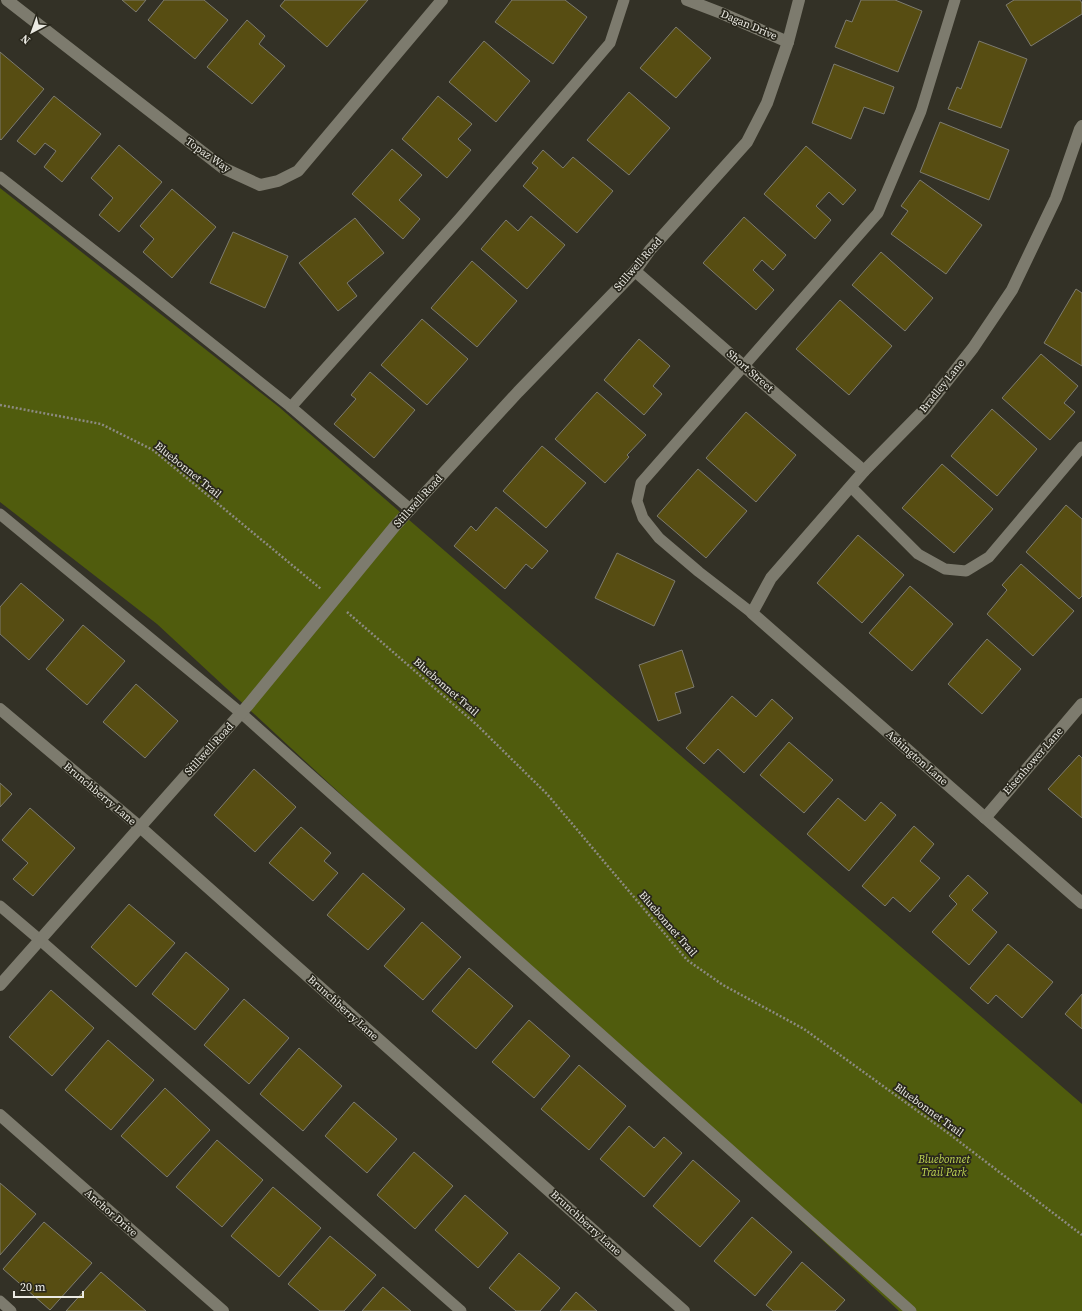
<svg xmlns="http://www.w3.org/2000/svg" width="1082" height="1311" viewBox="0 0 1082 1311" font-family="'Source Serif 4',serif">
	<rect width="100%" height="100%" fill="#333126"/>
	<!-- green -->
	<polygon fill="#505c0d" points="0,188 279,407 1082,1104 1082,1311 899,1311 157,624 0,502"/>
	<!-- building -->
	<g fill="#574d12" stroke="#7d7b6f">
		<polygon points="122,0 146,0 136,12"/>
		<polygon points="164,0 204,0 228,20 195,59 148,20"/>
		<polygon points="285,0 368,0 327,47 280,6"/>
		<polygon points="512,0 565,0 587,17 553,64 495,22"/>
		<polygon points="861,0 895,0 922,11 898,72 835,47 846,20 852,22"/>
		<polygon points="1014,0 1080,0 1082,3 1082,14 1031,46 1006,5"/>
		<polygon points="247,20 265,36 259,44 285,66 252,104 207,67"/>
		<polygon points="676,27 711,58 676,98 640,68"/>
		<polygon points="484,41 530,81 496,122 449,82"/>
		<polygon points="979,41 1027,59 1001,128 948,109 957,87 961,89"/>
		<polygon points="0,52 44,89 1,140 0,139"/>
		<polygon points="834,64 894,87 884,114 864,107 851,139 812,123"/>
		<polygon points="629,92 670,128 629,175 587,140"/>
		<polygon points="54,96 101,134 62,182 44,167 56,151 45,143 35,155 17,141"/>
		<polygon points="438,96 472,124 458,139 471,150 447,178 402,139"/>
		<polygon points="940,122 1009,150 989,200 920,172"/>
		<polygon points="119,145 162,182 119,232 99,215 113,198 91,178"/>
		<polygon points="806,146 856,190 843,205 829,192 816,206 831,220 815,239 764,194"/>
		<polygon points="392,149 422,175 399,200 420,219 403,239 352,194"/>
		<polygon points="543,150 563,168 573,157 613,191 577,233 523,186 538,168 532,163"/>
		<polygon points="920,180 982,225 946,274 891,234 908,211 901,206"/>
		<polygon points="172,189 216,227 172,278 143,252 154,239 140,226"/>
		<polygon points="531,216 565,245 527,289 481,249 506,220 518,231"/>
		<polygon points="744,217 786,255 773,270 762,260 753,270 774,290 756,310 703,263"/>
		<polygon points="355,218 384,253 347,283 357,296 338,311 299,263"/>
		<polygon points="233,232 288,256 265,308 210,283"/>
		<polygon points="881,252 933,298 905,331 852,285"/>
		<polygon points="472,261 517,301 477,347 431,308"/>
		<polygon points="1076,289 1082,293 1082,366 1044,343"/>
		<polygon points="840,300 892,346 849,395 796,349"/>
		<polygon points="422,319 468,359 427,405 381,365"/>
		<polygon points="639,339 670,366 653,386 662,394 644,415 604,380"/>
		<polygon points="1041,354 1078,386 1064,403 1075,412 1050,440 1002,398"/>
		<polygon points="370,372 415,410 374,458 334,424 356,399 351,395"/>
		<polygon points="597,392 646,435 627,455 629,457 605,483 555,439"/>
		<polygon points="992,409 1037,449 997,496 951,456"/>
		<polygon points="746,412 796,455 756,502 706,458"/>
		<polygon points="542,446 586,483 546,528 503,491"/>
		<polygon points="942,464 993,509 954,553 902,508"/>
		<polygon points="698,469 747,511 706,558 657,516"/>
		<polygon points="1066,505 1082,519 1082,596 1079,599 1026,552"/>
		<polygon points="496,507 548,551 532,569 526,564 505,589 454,546 471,526 476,531"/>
		<polygon points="858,535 904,575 862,623 817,583"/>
		<polygon points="617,553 675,581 654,626 595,598"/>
		<polygon points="1021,564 1074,611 1033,656 987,614 1007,590 1002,585"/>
		<polygon points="21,583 64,620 29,660 0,634 0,607"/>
		<polygon points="910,586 953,624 912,671 869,633"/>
		<polygon points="83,625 125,661 87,705 46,669"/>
		<polygon points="987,639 1021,669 982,714 948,684"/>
		<polygon points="682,650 694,687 675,693 681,713 658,721 639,665"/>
		<polygon points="136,684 178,721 145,758 103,722"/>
		<polygon points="732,696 756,717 772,699 793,718 744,773 718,749 704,764 686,748"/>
		<polygon points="789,742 833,780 804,813 760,775"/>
		<polygon points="1079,755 1082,758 1082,818 1048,789"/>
		<polygon points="254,769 296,807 255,852 214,815"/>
		<polygon points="0,783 12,794 0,807"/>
		<polygon points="838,798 865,821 881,802 896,815 849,871 807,834"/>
		<polygon points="30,808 75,848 33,896 13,879 28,863 2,840"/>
		<polygon points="914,826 934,844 920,861 940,878 910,912 893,897 885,906 862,886"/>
		<polygon points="301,827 331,853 324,861 338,873 313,901 269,863"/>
		<polygon points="363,873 405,909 368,950 327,915"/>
		<polygon points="968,875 988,893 972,910 997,932 969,965 932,932 957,904 949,896"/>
		<polygon points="129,904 175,943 136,987 91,947"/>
		<polygon points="422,922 461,957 423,1000 384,966"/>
		<polygon points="1008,944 1053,982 1022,1018 996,995 988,1004 970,988"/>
		<polygon points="186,952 229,989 195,1030 152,994"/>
		<polygon points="469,968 513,1006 476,1049 432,1011"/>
		<polygon points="51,990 94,1028 52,1076 9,1037"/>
		<polygon points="1082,994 1082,1029 1065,1014"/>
		<polygon points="244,999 289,1038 249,1084 204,1045"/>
		<polygon points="529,1020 570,1056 534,1098 492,1062"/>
		<polygon points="108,1040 154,1080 111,1130 65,1090"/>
		<polygon points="299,1048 342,1086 303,1131 260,1094"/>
		<polygon points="579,1065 626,1106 589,1150 541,1109"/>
		<polygon points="165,1088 210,1130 167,1177 121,1136"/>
		<polygon points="354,1102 397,1139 367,1173 325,1136"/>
		<polygon points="629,1126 654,1148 664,1137 682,1153 644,1197 600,1159"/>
		<polygon points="217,1140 263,1180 222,1227 176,1187"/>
		<polygon points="414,1152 453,1186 415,1229 377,1195"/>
		<polygon points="693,1160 740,1201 700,1247 653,1206"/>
		<polygon points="0,1183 36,1214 0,1255"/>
		<polygon points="273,1187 321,1228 279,1277 231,1236"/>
		<polygon points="465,1195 508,1233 478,1268 435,1230"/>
		<polygon points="752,1217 792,1252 755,1296 714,1261"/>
		<polygon points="44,1222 92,1263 50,1310 3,1269"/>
		<polygon points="330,1236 376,1275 344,1311 320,1311 288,1284"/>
		<polygon points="519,1253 560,1288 540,1311 516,1311 489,1288"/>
		<polygon points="802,1262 845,1300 835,1311 773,1311 766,1305"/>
		<polygon points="101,1272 146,1311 66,1311"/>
		<polygon points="383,1287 411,1311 362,1311"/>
		<polygon points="576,1292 597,1311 560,1311"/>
	</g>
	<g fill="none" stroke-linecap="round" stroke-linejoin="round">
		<!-- path -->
		<g stroke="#8d8b82" stroke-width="2.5" stroke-dasharray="2 2" stroke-linecap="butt">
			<polyline points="0,405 101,424 153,450 321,589"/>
			<polyline points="347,612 477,725 547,794 687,960 723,985 804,1029 948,1133 1082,1235"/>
		</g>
		<!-- lane -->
		<g stroke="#7d7b6e" stroke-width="11">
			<polyline points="0,177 133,281 291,407 460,218 610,43 624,0"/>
			<polyline points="291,407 410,509"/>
			<polyline points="851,487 918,554 945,569 966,571 989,557 1082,447"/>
			<polyline points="0,514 241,713 911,1311"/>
			<polyline points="752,613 699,572 659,538 643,518 637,501 641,483 878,213 921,111 955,0"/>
			<polyline points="0,906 40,940 461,1311"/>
			<polyline points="0,1301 11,1311"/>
		</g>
		<!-- street -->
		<g stroke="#7d7b6e" stroke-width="12">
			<polyline points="7,0 223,168 260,185 278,181 298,171 442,0"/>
			<polyline points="687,0 721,13 788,42"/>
			<polyline points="1082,126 1080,129 1056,198 1012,290 973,348 925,409 864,471 771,578 752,613 1082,903"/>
			<polyline points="635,271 864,471"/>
			<polyline points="0,709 140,827 684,1311"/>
			<polyline points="985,818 1082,704"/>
			<polyline points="0,985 249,704 395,526 518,392 635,271 650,250 747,142 767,103 788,42 799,0"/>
			<polyline points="0,1115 223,1311"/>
		</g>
	</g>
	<g text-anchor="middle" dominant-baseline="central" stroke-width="3.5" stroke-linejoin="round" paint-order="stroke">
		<!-- street labels -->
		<g font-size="11" fill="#ebeae3" stroke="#29271c">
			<text transform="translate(749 25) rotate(23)">Dagan Drive</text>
			<text transform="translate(208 155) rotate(35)">Topaz Way</text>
			<text transform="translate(638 264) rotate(-49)">Stillwell Road</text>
			<text transform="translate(750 371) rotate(41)">Short Street</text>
			<text transform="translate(942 386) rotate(-51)">Bradley Lane</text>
			<text transform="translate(188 470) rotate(39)">Bluebonnet Trail</text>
			<text transform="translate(418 501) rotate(-48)">Stillwell Road</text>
			<text transform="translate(446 687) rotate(41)">Bluebonnet Trail</text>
			<text transform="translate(209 749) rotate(-48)">Stillwell Road</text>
			<text transform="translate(917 758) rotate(41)">Ashington Lane</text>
			<text transform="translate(1033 761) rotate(-49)">Eisenhower Lane</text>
			<text transform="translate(100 794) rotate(40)">Brunchberry Lane</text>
			<text transform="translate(668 924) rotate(49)">Bluebonnet Trail</text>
			<text transform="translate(343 1008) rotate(42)">Brunchberry Lane</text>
			<text transform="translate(929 1110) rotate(36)">Bluebonnet Trail</text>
			<text transform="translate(111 1213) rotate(41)">Anchor Drive</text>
			<text transform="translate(586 1223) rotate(42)">Brunchberry Lane</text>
		</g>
		<!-- park labels -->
		<g font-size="11" font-style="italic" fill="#c0d753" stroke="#29271c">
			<text x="944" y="1159">Bluebonnet<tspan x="944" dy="13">Trail Park</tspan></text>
		</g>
	</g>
	<!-- north arrow -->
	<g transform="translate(32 32) rotate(221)" stroke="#29271c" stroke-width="3" paint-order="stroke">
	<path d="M0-3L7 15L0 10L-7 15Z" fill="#ebeae3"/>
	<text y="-6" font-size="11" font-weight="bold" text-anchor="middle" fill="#ebeae3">N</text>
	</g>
	<!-- scale -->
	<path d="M14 1291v6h69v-6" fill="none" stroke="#ebeae3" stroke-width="2"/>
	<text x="20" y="1291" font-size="12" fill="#ebeae3" stroke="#29271c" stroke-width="3" paint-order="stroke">20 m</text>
</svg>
